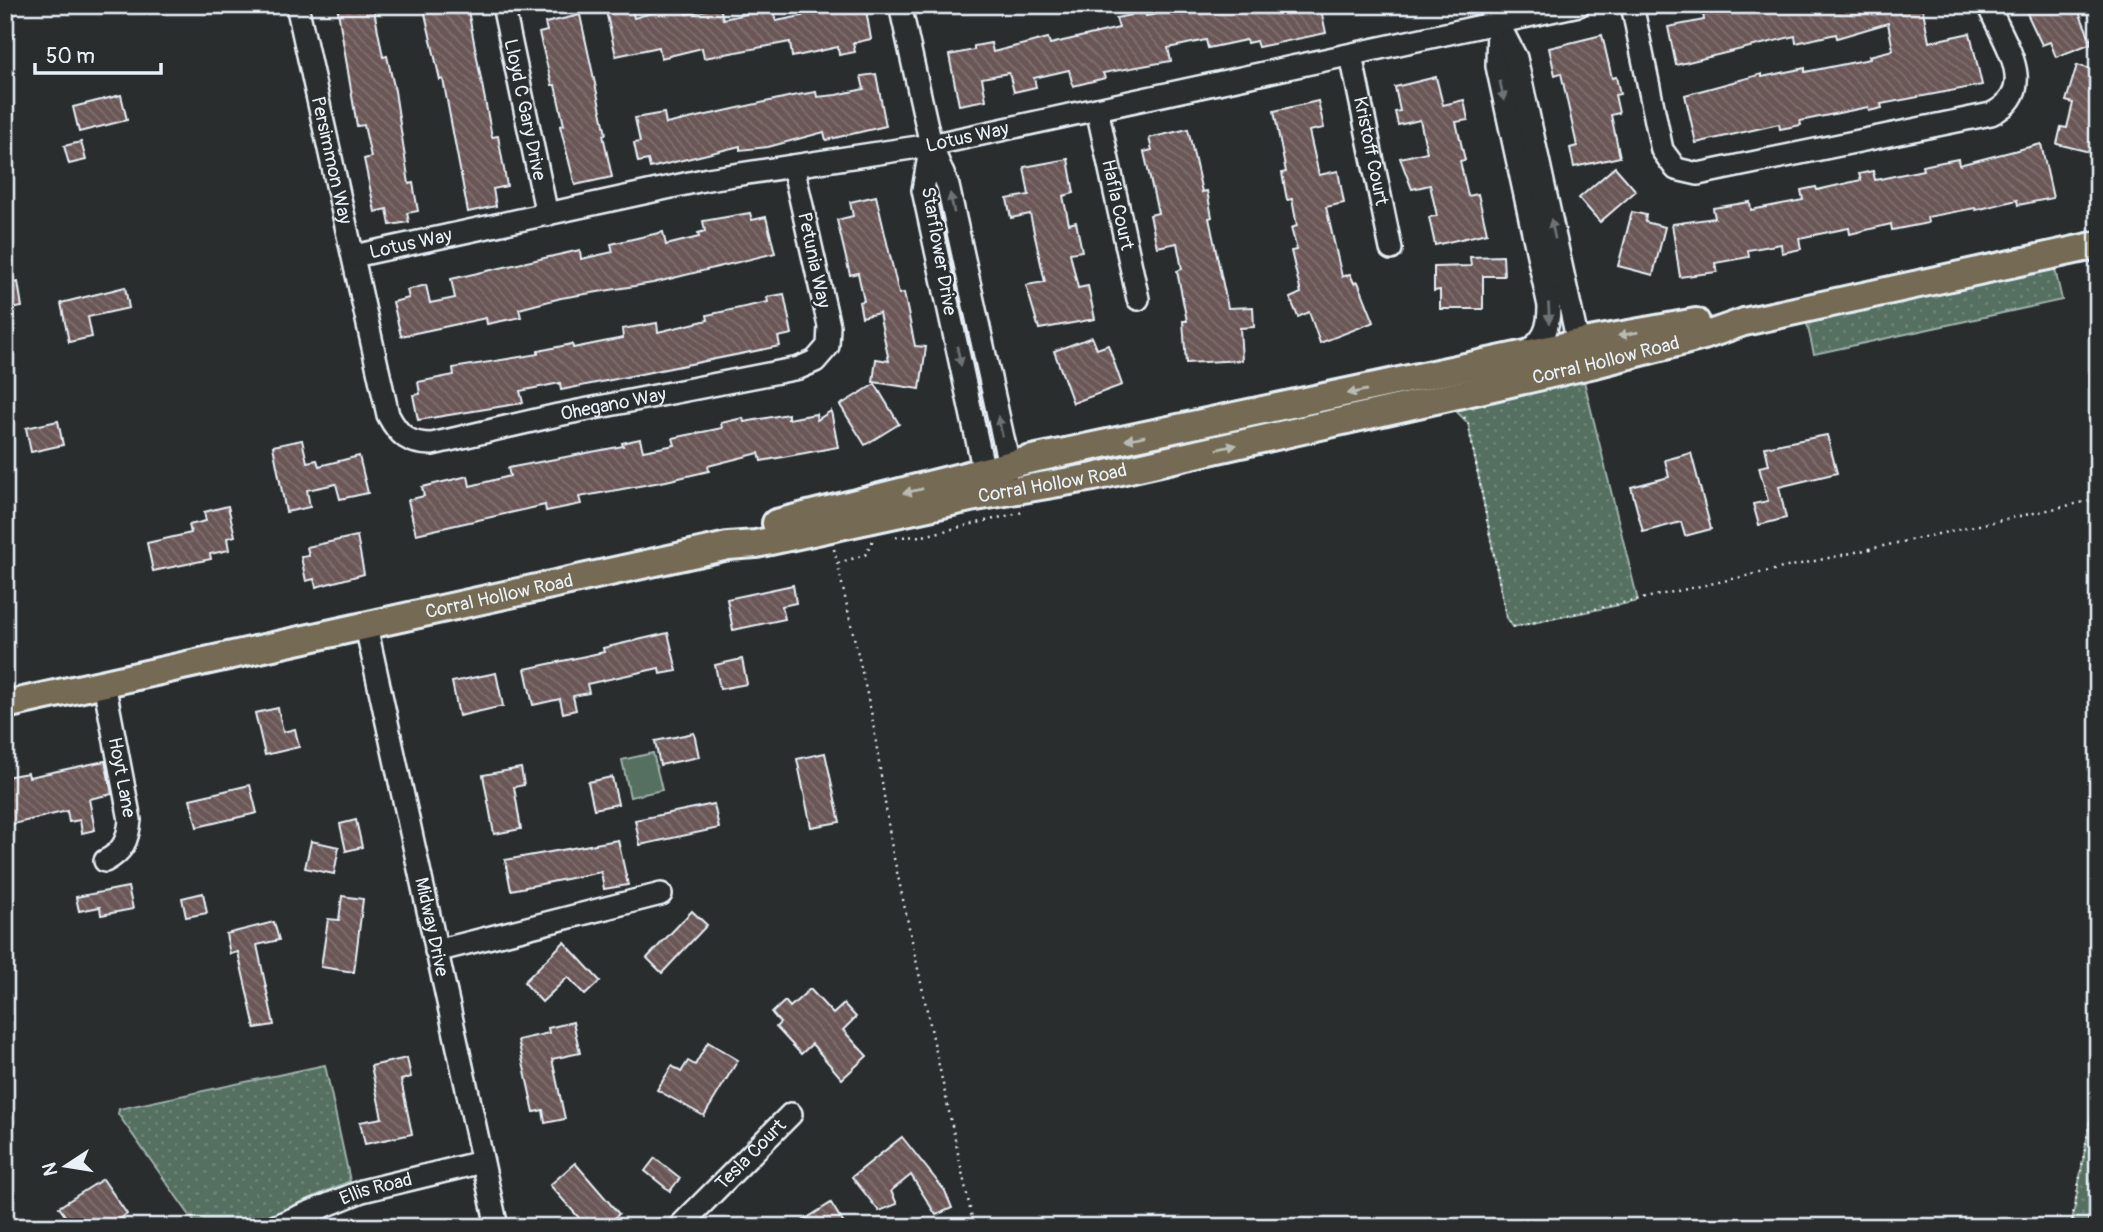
<svg xmlns="http://www.w3.org/2000/svg" width="2103" height="1232" viewBox="0 0 2103 1232" font-family="Pangolin,sans-serif">
	<defs>
		<pattern id="grass-dots" width="8" height="8" patternUnits="userSpaceOnUse" patternTransform="scale(1.75)"><rect width="8" height="8" fill="#547060"/><path d="M2 2h.1M6 6h.1" fill="none" stroke="#6d8578" stroke-width="1.8" stroke-linecap="round"/></pattern>
		<pattern id="building-back-hatch" width="6" height="6" patternUnits="userSpaceOnUse" patternTransform="scale(1.75)"><rect width="6" height="6" fill="#6a5756"/><path d="M-1 5l2 2M0 0l6 6M5-1l2 2" fill="none" stroke="#7f706f"/></pattern>
	</defs>
	<rect width="100%" height="100%" fill="#2a2d2e"/>
	<filter id="ink" filterUnits="userSpaceOnUse"><feTurbulence type="fractalNoise" baseFrequency=".0143" numOctaves="2"/><feDisplacementMap in="SourceGraphic" scale="14" xChannelSelector="R" yChannelSelector="G"/><feConvolveMatrix kernelMatrix="1 2 1 2 8 2 1 2 1" color-interpolation-filters="sRGB"/></filter>
	<g filter="url(#ink)">
		<!-- grass -->
		<g fill="url(#grass-dots)" stroke="#9eb0ac" stroke-width="2">
			<polygon points="2054,265 2062,300 1814,354 1806,319"/>
			<polygon points="1582,373 1638,601 1513,627 1506,616 1468,423 1456,411 1455,402"/>
			<polygon points="2098,1038 2098,1172 2087,1227 2071,1227 2091,1116"/>
			<polygon points="325,1065 350,1181 244,1227 198,1227 118,1114 119,1109"/>
		</g>
		<!-- garden -->
		<polygon fill="#547060" stroke="#9eb0ac" stroke-width="2" points="653,753 662,790 630,797 622,760"/>
		<!-- building -->
		<g fill="url(#building-back-hatch)" stroke="#e8f1f8" stroke-width="2">
			<polygon points="337,5 373,5 383,57 387,56 395,91 409,184 413,183 418,211 407,213 409,222 390,225 387,209 375,212 364,159 371,157 364,125 357,126"/>
			<polygon points="423,5 467,5 492,137 498,136 507,186 493,189 496,206 468,212 443,79 440,80"/>
			<polygon points="677,5 684,5 686,14 720,7 723,19 755,12 754,5 772,5 776,21 802,16 799,5 849,5 851,13 866,10 871,39 853,43 855,52 839,55 838,47 792,57 790,42 704,58 702,48 661,58 659,47 616,56 606,11 631,6 634,18"/>
			<polygon points="1143,5 1146,16 1199,5 1320,5 1326,33 1258,47 1256,41 1247,43 1246,40 1208,48 1206,40 1168,48 1171,61 1103,73 1105,78 1073,86 1069,70 1034,78 1036,87 1014,92 1009,73 982,78 986,100 959,105 949,55 974,50 974,46 991,43 993,52 1048,38 1050,44 1119,28 1116,18 1131,15 1130,8"/>
			<polygon points="1736,5 1922,5 1929,42 1970,33 1982,85 1881,104 1882,108 1869,111 1868,107 1800,121 1801,125 1780,129 1779,124 1696,143 1685,95 1762,74 1762,77 1805,68 1805,72 1870,59 1869,56 1893,50 1888,23 1837,38 1836,34 1796,43 1795,36 1676,65 1668,27 1704,20 1703,13"/>
			<polygon points="2023,5 2076,5 2092,43 2056,57 2050,42 2042,45"/>
			<polygon points="580,15 606,134 603,135 612,177 575,185 560,126 564,125 555,85 552,85 539,33 547,31 545,23"/>
			<polygon points="1602,35 1612,78 1616,77 1620,94 1615,95 1619,113 1611,115 1620,157 1574,167 1570,148 1577,146 1561,73 1555,75 1549,48"/>
			<polygon points="2077,65 2098,71 2098,154 2057,144 2061,127 2067,128 2073,103 2066,101"/>
			<polygon points="876,74 886,126 826,140 824,132 768,147 740,150 740,146 650,168 648,160 638,162 634,143 640,142 635,118 664,113 666,124 792,96 816,92 817,97 836,95 864,89 861,76"/>
			<polygon points="1436,77 1443,105 1464,100 1468,120 1456,122 1465,160 1460,161 1468,196 1478,194 1487,233 1435,245 1429,217 1437,216 1430,185 1412,189 1400,158 1427,152 1420,120 1398,125 1395,112 1400,111 1395,87"/>
			<polygon points="121,95 127,120 79,132 73,107"/>
			<polygon points="1318,101 1324,128 1309,131 1319,175 1338,171 1344,203 1326,207 1342,277 1350,274 1354,283 1358,282 1374,322 1320,343 1309,312 1298,317 1290,298 1301,293 1291,251 1297,250 1291,228 1297,226 1292,199 1287,200 1282,173 1286,172 1274,111"/>
			<polygon points="1188,129 1202,192 1207,191 1212,217 1209,218 1228,308 1253,307 1254,327 1240,328 1242,360 1186,363 1183,321 1187,321 1177,271 1182,269 1177,243 1157,247 1150,215 1158,213 1144,152 1152,150 1149,138"/>
			<polygon points="81,142 86,160 69,164 64,146"/>
			<polygon points="2041,144 2053,198 2018,205 2017,200 1976,210 1975,208 1927,217 1928,223 1892,230 1891,224 1850,234 1849,228 1799,238 1801,249 1782,253 1781,244 1748,250 1749,257 1715,263 1717,272 1680,277 1672,224 1715,218 1713,208 1750,202 1751,210 1803,200 1801,190 1816,187 1817,190 1861,180 1859,174 1873,171 1875,180 1923,170 1922,166 1958,159 1959,165"/>
			<polygon points="1068,159 1074,193 1063,196 1069,224 1076,222 1082,251 1070,253 1078,288 1088,286 1095,319 1039,329 1026,285 1045,282 1030,214 1011,218 1007,199 1029,195 1024,167"/>
			<polygon points="1615,167 1636,191 1600,222 1579,198"/>
			<polygon points="876,196 899,294 904,293 915,346 926,347 920,389 873,382 876,359 889,361 879,313 862,317 859,302 864,301 858,273 850,275 837,220 853,216 850,202"/>
			<polygon points="1632,212 1646,215 1645,222 1665,227 1653,275 1618,266"/>
			<polygon points="750,213 752,220 766,217 775,253 653,283 561,298 519,309 521,317 487,324 486,318 401,336 393,302 409,298 407,290 426,285 430,303 455,298 451,279 580,250 581,259 613,252 611,244 663,232 666,245 699,237 698,233 705,231 703,221"/>
			<polygon points="1503,256 1504,276 1483,276 1483,309 1440,309 1440,290 1434,291 1434,267 1471,266 1470,257"/>
			<polygon points="18,282 22,307 5,310 5,285"/>
			<polygon points="125,287 129,308 88,317 92,337 69,342 61,303"/>
			<polygon points="784,294 792,334 778,337 780,346 561,390 560,383 520,391 523,403 418,420 413,395 420,394 418,382 454,375 453,368 538,354 538,351 572,344 573,348 623,338 622,329 657,323 658,332 708,320 707,315 768,302 767,297"/>
			<polygon points="1092,337 1097,349 1108,345 1122,385 1073,403 1054,351"/>
			<polygon points="875,384 899,424 865,445 840,405"/>
			<polygon points="831,411 838,447 761,461 759,453 708,466 709,471 666,481 579,497 581,504 546,511 545,505 416,534 408,500 424,496 422,487 468,476 470,486 510,476 508,468 623,446 622,443 640,439 643,451 675,445 673,438 722,428 721,423 743,418 744,422 788,414 788,419 816,414 817,420"/>
			<polygon points="58,421 63,445 31,452 26,428"/>
			<polygon points="1827,435 1837,473 1779,487 1786,518 1759,525 1753,504 1768,501 1759,467 1769,465 1765,447"/>
			<polygon points="302,440 307,462 317,460 319,466 359,456 368,493 340,499 336,484 307,490 310,507 286,512 273,446"/>
			<polygon points="1691,453 1711,529 1685,536 1681,522 1643,532 1631,487 1669,477 1665,460"/>
			<polygon points="228,506 235,536 227,538 229,550 210,554 211,559 153,571 147,543 191,533 189,525 206,521 204,512"/>
			<polygon points="357,536 364,574 316,587 314,579 306,581 301,557 309,556 307,547"/>
			<polygon points="793,585 796,603 782,606 785,619 733,630 727,599"/>
			<polygon points="668,633 677,671 660,674 659,668 587,684 589,693 573,696 576,710 563,713 560,699 533,705 525,669 604,652 603,648"/>
			<polygon points="742,659 747,684 720,689 715,665"/>
			<polygon points="496,673 503,706 459,716 452,682"/>
			<polygon points="278,708 283,732 295,729 299,747 265,755 255,713"/>
			<polygon points="694,733 699,757 660,765 655,741"/>
			<polygon points="825,753 840,822 811,827 797,759"/>
			<polygon points="105,761 112,794 89,799 95,830 82,833 80,820 69,822 67,811 5,826 5,777 28,773 29,777"/>
			<polygon points="521,768 524,785 514,787 521,829 494,834 483,775"/>
			<polygon points="612,777 618,804 594,809 588,782"/>
			<polygon points="250,785 257,813 197,827 190,799"/>
			<polygon points="714,804 719,828 640,845 635,820"/>
			<polygon points="356,820 362,847 346,851 340,824"/>
			<polygon points="618,840 628,885 604,889 601,872 511,890 505,860"/>
			<polygon points="311,841 339,847 334,874 305,868"/>
			<polygon points="128,887 133,909 101,915 100,907 79,911 76,897"/>
			<polygon points="203,893 207,913 186,917 182,898"/>
			<polygon points="342,896 363,899 354,972 321,967 328,919 339,920"/>
			<polygon points="692,911 707,925 662,973 647,958"/>
			<polygon points="274,922 279,940 257,945 274,1025 255,1028 238,952 230,954 226,934"/>
			<polygon points="564,942 600,981 585,995 568,977 542,1002 524,982"/>
			<polygon points="810,989 833,1014 844,1004 856,1017 843,1030 867,1056 842,1079 812,1044 801,1054 776,1027 780,1023 772,1013 785,1001 790,1007"/>
			<polygon points="573,1022 580,1053 552,1059 565,1119 545,1123 543,1110 534,1112 518,1040 549,1033 548,1028"/>
			<polygon points="708,1042 738,1060 704,1116 657,1090 672,1066 681,1072 688,1061 695,1065"/>
			<polygon points="407,1058 411,1077 401,1080 412,1134 365,1144 360,1122 382,1118 371,1066"/>
			<polygon points="902,1137 945,1191 952,1208 936,1215 911,1175 891,1191 897,1204 879,1211 852,1177"/>
			<polygon points="655,1158 680,1178 670,1191 645,1171"/>
			<polygon points="575,1163 619,1214 605,1227 587,1227 550,1185"/>
			<polygon points="103,1179 127,1214 109,1227 73,1227 59,1207"/>
			<polygon points="831,1203 846,1227 793,1227"/>
		</g>
		<g fill="none" stroke-linecap="round" stroke-linejoin="round">
			<!-- minor casing -->
			<g stroke="#e8f1f8" stroke-width="26">
				<g id="minor">
					<path id="s1" d="M297 5 388 415C399 436 409 444 432 444L558 415 799 368 815 361 828 346 829 326 793 166"/>
					<path id="s2" d="M503 5 547 215"/>
					<polyline points="900,5 931,145 923,190 984,472 993,483"/>
					<path d="M1494 5 1498 23 1497 66 1549 306C1549 330 1544 341 1524 354"/>
					<path d="M1632 5 1662 150 1676 169 1698 174 1991 114C2041 90 2004 43 1988 5"/>
					<polyline points="1498,23 1516,58 1578,343 1571,355"/>
					<path id="s3" d="M1351 55 1391 249"/>
					<path id="s4" d="M1097 109 1138 299"/>
					<polyline points="931,145 948,186 1009,465 1004,479"/>
					<path id="s5" d="M354 256 708 179 931 145 1579 5"/>
					<path id="s6" d="M366 626 497 1227"/>
					<path id="s7" d="M104 683 130 820C128 840 123 852 105 861"/>
					<polyline points="436,951 661,894"/>
					<path id="s8" d="M273 1227 362 1191 482 1162"/>
					<path id="s9" d="M679 1227 791 1114"/>
				</g>
			</g>
			<!-- major casing -->
			<g stroke="#e8f1f8" stroke-width="32">
				<g id="major">
					<polyline points="776,523 1028,460 1578,343 1696,322"/>
					<path id="s10" d="M5 705 728 546 756 544 970 498 1094 477 1595 364 1704 336 1744 322 2098 245"/>
				</g>
			</g>
			<!-- path -->
			<g stroke="#e8f1f8" stroke-width="2.5" stroke-dasharray="2 5" stroke-linecap="butt">
				<polyline points="1464,417 1468,423 1506,616 1513,627 2098,499"/>
				<polyline points="896,537 923,536 1023,512"/>
				<polyline points="834,549 872,716 892,849 974,1227"/>
				<polyline points="838,563 865,555 873,540"/>
				<polyline points="2071,1227 2091,1116 2098,1038"/>
				<polyline points="2087,1227 2098,1172"/>
			</g>
			<!-- minor -->
			<use href="#minor" stroke="#2a2d2e" stroke-width="21"/>
			<!-- major -->
			<use href="#major" stroke="#756b52" stroke-width="26"/>
		</g>
		<!-- one-way arrows -->
		<defs><path id="oneway-solid" d="M-6-.8H1V-3.2L6.5 0L1 3.2V.8H-6Z" transform="scale(1.75)"/></defs>
		<g fill="#6c7275">
			<use href="#oneway-solid" transform="translate(1502 91) rotate(78)"/>
			<use href="#oneway-solid" transform="translate(952 203) rotate(-102)"/>
			<use href="#oneway-solid" transform="translate(1553 229) rotate(-102)"/>
			<use href="#oneway-solid" transform="translate(1549 313) rotate(87)"/>
			<use href="#oneway-solid" transform="translate(959 356) rotate(78)"/>
			<use href="#oneway-solid" transform="translate(1000 426) rotate(-102)"/>
		</g>
		<g fill="#babbb6">
			<use href="#oneway-solid" transform="translate(1628 334) rotate(170)"/>
			<use href="#oneway-solid" transform="translate(1357 392) rotate(168)"/>
			<use href="#oneway-solid" transform="translate(1135 438) rotate(169)"/>
			<use href="#oneway-solid" transform="translate(1227 447) rotate(-13)"/>
			<use href="#oneway-solid" transform="translate(913 491) rotate(167)"/>
		</g>
	</g>
	<g text-anchor="middle" dominant-baseline="central" stroke-width="5" stroke-linejoin="round" paint-order="stroke">
		<!-- street labels -->
		<g font-size="19" fill="#e8f1f8" stroke="#2a2d2e">
			<text stroke="none"><textPath href="#s2" startOffset="107">Lloyd C Gary Drive</textPath></text>
			<text stroke="none"><textPath href="#s5" startOffset="625">Lotus Way</textPath></text>
			<text stroke="none"><textPath href="#s3" startOffset="98">Kristoff Court</textPath></text>
			<text stroke="none"><textPath href="#s1" startOffset="159">Persimmon Way</textPath></text>
			<text stroke="none"><textPath href="#s4" startOffset="98">Hafla Court</textPath></text>
			<text stroke="none"><textPath href="#s5" startOffset="58">Lotus Way</textPath></text>
			<text transform="translate(939 251) rotate(80)">Starflower Drive</text>
			<text transform="translate(814 260) rotate(78)">Petunia Way</text>
			<text stroke="none"><textPath href="#s10" startOffset="1638">Corral Hollow Road</textPath></text>
			<text stroke="none"><textPath href="#s1" startOffset="662">Ohegano Way</textPath></text>
			<text stroke="none"><textPath href="#s10" startOffset="1071">Corral Hollow Road</textPath></text>
			<text stroke="none"><textPath href="#s10" startOffset="506">Corral Hollow Road</textPath></text>
			<text stroke="none"><textPath href="#s7" startOffset="96">Hoyt Lane</textPath></text>
			<text stroke="none"><textPath href="#s6" startOffset="308">Midway Drive</textPath></text>
			<text stroke="none"><textPath href="#s9" startOffset="102">Tesla Court</textPath></text>
			<text stroke="none"><textPath href="#s8" startOffset="110">Ellis Road</textPath></text>
		</g>
	</g>
	<!-- margin -->
	<rect width="2103" height="1232" fill="none" stroke="#2a2d2e" stroke-width="28"/>
	<rect x="14" y="14" width="2075" height="1204" fill="none" stroke="#e8f1f8" stroke-width="2.5" filter="url(#ink)"/>
	<!-- north arrow -->
	<g transform="translate(66 1166) rotate(258)" stroke="#2a2d2e" stroke-width="5" paint-order="stroke">
	<path d="M0-5L12 26L0 18L-12 26Z" fill="#e8f1f8"/>
	<text y="-10" font-size="19" font-weight="bold" text-anchor="middle" fill="#e8f1f8">N</text>
	</g>
	<!-- scale -->
	<path d="M35 63v10h126v-10" fill="none" stroke="#e8f1f8" stroke-width="3.5"/>
	<text x="46" y="63" font-size="21" fill="#e8f1f8" stroke="#2a2d2e" stroke-width="5" paint-order="stroke">50 m</text>
</svg>
